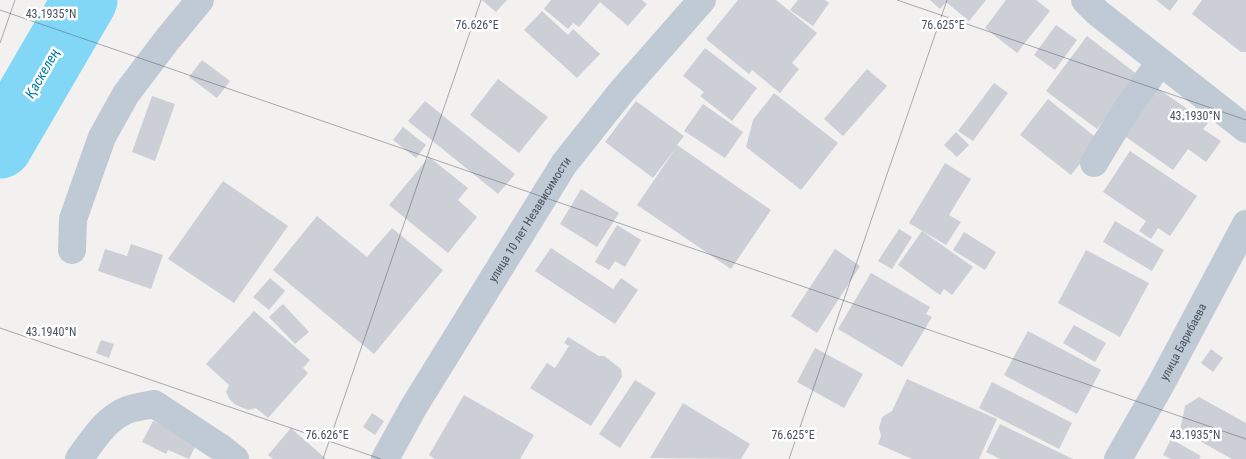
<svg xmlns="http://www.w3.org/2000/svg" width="1246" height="459" viewBox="0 0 1246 459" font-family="'Roboto Condensed',sans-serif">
	<rect width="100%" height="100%" fill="#f3f0f0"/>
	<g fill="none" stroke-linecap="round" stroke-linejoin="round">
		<!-- river -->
		<polyline stroke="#83d7f6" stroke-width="65" points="0,146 85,0"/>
	</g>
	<!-- building -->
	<g fill="#cccfd6">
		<polygon points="482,0 507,0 496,12"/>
		<polygon points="551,0 642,0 647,4 628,26 600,2 579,27 573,23 568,29 544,9"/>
		<polygon points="738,0 776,0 817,33 792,63 799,69 780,93 752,70 749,74 706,39"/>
		<polygon points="798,0 825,0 829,3 813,26 790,10"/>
		<polygon points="930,0 986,0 969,21 946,2 940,9"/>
		<polygon points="1006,0 1036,0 1050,11 1017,53 985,28"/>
		<polygon points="1156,0 1178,0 1170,11"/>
		<polygon points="1202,0 1246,0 1246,52 1241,52 1192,14"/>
		<polygon points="542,11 568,35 573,29 600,54 577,78 524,30"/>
		<polygon points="1056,25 1077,40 1055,70 1034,55"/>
		<polygon points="1087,36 1138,75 1097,129 1046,91"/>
		<polygon points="705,48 757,88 732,121 700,96 704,92 683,76"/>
		<polygon points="202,60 230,81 217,98 189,77"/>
		<polygon points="867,69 887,86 843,136 824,119"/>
		<polygon points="498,79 548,117 519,153 470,115"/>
		<polygon points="994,83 1008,93 973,141 958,131"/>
		<polygon points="1157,88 1208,123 1203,129 1221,141 1206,162 1188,149 1173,170 1123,135"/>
		<polygon points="774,93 838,143 801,190 746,147 753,120"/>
		<polygon points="152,96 175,104 155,161 132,152"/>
		<polygon points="1048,99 1099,140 1071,175 1020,135"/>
		<polygon points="425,101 515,174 498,194 408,121"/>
		<polygon points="636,101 684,136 677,145 771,210 731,269 637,205 676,148 653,178 605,142"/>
		<polygon points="703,104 743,132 725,158 684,131"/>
		<polygon points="403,127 426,145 416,158 393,140"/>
		<polygon points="956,132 969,145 957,157 944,145"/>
		<polygon points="1130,151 1197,196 1170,236 1158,228 1151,239 1139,231 1146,221 1103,192"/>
		<polygon points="429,157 468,188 458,200 477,217 448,253 389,205"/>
		<polygon points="945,163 971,179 949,215 961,222 946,245 909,223"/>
		<polygon points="223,181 288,226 234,303 168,259"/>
		<polygon points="581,189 619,213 597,247 560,224"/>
		<polygon points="317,216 367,257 392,228 443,270 374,354 273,270"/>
		<polygon points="1115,221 1164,250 1152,271 1103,242"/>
		<polygon points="617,225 641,240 625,267 615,261 609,270 595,262"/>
		<polygon points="899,229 912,237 892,269 878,261"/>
		<polygon points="922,231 973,267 952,295 944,289 940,295 898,265"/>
		<polygon points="964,232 996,252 985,270 953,250"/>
		<polygon points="131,244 163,255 151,289 98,271 105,249 127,256"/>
		<polygon points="551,248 613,289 621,278 638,290 615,324 535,271"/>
		<polygon points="835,249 860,266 817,333 791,316"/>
		<polygon points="1086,250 1149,283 1120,337 1058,303"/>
		<polygon points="871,273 930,307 926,314 932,317 902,367 838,329"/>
		<polygon points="270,278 285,291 269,310 253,297"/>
		<polygon points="283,304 309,332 295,344 269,317"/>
		<polygon points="254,311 310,360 303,368 308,373 268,418 256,408 248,410 236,405 230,400 226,392 229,385 206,364"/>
		<polygon points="1074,325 1106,343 1095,362 1063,343"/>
		<polygon points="1028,331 1101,370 1077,414 1004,375"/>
		<polygon points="568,337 599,356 604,356 621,369 622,377 591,426 530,388 547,363 555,368 569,346 564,343"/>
		<polygon points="101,340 114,344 109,358 96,353"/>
		<polygon points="815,348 863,374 844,408 797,382"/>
		<polygon points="1211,349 1223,358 1213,372 1201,363"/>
		<polygon points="907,379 997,419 979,459 912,459 878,444 881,436 879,428 882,417 892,411"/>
		<polygon points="635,380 656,393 620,448 599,434"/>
		<polygon points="992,382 1072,423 1059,449 979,408"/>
		<polygon points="464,395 534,435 520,459 435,459 429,455"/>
		<polygon points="1199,397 1246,423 1246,459 1232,459 1180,430 1185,406"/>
		<polygon points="683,403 750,444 741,459 650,458"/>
		<polygon points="372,413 384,421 375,435 363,427"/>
		<polygon points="153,421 197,443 189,459 168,450 166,454 142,442"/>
		<polygon points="1000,424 1073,459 1000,459 986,452"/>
		<polygon points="291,428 326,459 273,459 268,455"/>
		<polygon points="1171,439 1201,456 1199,459 1171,459 1163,455"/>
	</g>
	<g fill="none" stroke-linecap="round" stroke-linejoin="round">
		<!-- minor -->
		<g stroke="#c0cad4" stroke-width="28">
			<polyline points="1085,0 1098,13 1246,129"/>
			<polyline points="1094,163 1123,115 1160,62"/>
			<polyline points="72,250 73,219 102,137 126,94 167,40 200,0"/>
			<path d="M79 459C93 440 104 420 127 410 135 407 145 406 154 404L221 448 235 459"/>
			<path id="s1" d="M385 459 413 408 564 164 622 91 702 0"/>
			<path id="s2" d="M1118 459 1161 384 1246 224"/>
		</g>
	</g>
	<!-- ticks -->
	<path fill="none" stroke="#465260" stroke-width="1" stroke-opacity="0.45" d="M897 0 1246 120M0 10 1246 439M0 43 15 0M0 328 381 459M323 459 481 0M789 459 947 0"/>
	<g text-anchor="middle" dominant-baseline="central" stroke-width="5" stroke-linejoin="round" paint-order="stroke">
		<!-- street labels -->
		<g font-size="12" fill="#465260" stroke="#fff">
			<text stroke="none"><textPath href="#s1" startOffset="280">улица 10 лет Независимости</textPath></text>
			<text stroke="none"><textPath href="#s2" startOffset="134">улица Барибаева</textPath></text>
		</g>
		<!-- water labels -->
		<g font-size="14" font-style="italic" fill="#027ba8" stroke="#fff">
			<text transform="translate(42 73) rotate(-60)">Қаскелең</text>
		</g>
	</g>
	<g font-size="12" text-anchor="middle" fill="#465260" stroke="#fff" stroke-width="5" stroke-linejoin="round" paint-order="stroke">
		<text x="51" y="18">43.1935°N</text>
		<text x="477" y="29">76.626°E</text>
		<text x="943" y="29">76.625°E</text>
		<text x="1195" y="120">43.1930°N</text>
		<text x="51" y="336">43.1940°N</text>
		<text x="1195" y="439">43.1935°N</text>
		<text x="327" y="439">76.626°E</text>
		<text x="793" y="439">76.625°E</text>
	</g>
</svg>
